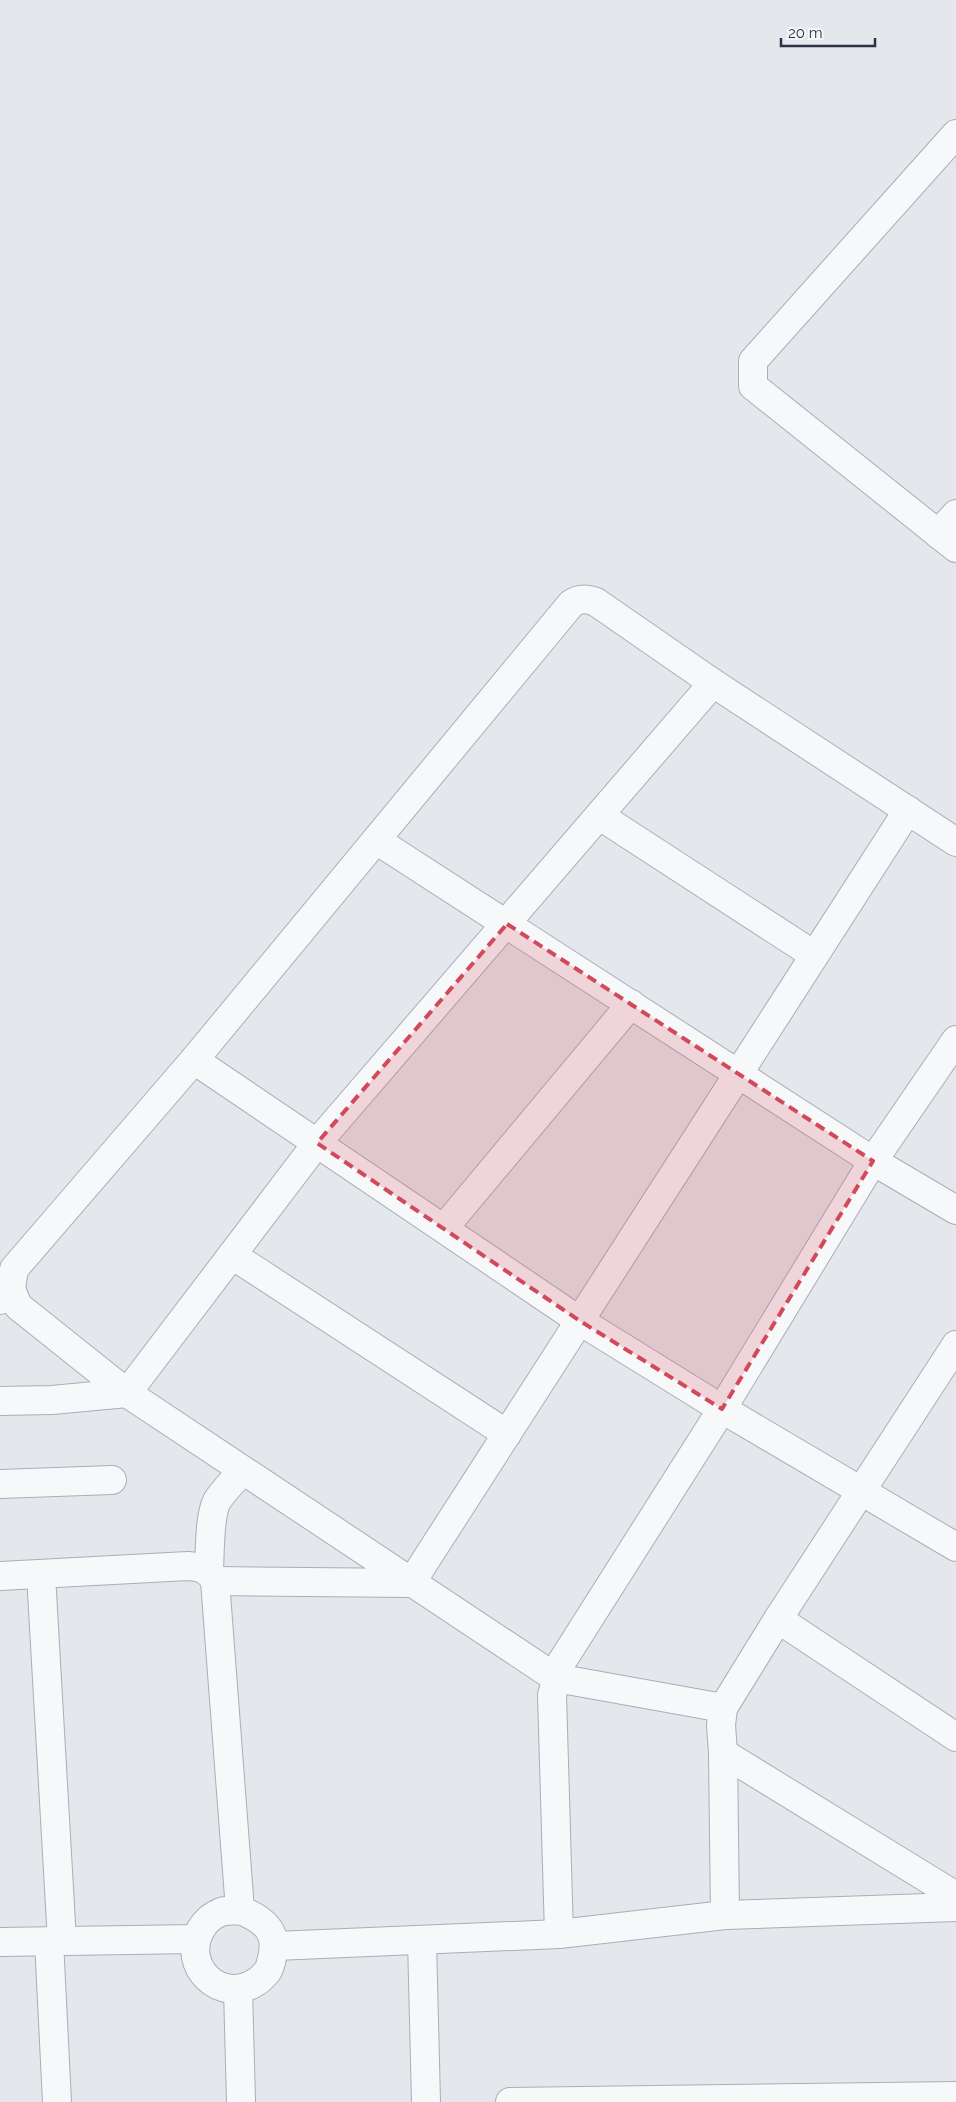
<svg xmlns="http://www.w3.org/2000/svg" width="956" height="2102" viewBox="0 0 956 2102" font-family="Raleway,sans-serif">
	<rect width="100%" height="100%" fill="#e4e7ec"/>
	<g fill="none" stroke-linecap="round" stroke-linejoin="round">
		<!-- street casing -->
		<g stroke="#a9aeb7" stroke-width="30">
			<g id="street">
				<polyline points="956,134 753,361 753,386 956,548"/>
				<polyline points="938,534 956,514"/>
				<polyline points="600,816 814,955"/>
				<polyline points="376,840 873,1161 956,1210"/>
				<polyline points="194,1060 580,1321 722,1409 956,1547"/>
				<polyline points="444,1228 631,1004"/>
				<polyline points="232,1255 507,1434"/>
				<polyline points="11,1289 18,1306 127,1393 556,1678 723,1708"/>
				<path d="M0 1300 11 1289 14 1269 194 1060 571 604C579 598 586 598 596 602L713 683 956 842"/>
				<polyline points="0,1401 52,1400 127,1393 317,1143 713,683"/>
				<polyline points="0,1484 112,1480"/>
				<path d="M209 1571C210 1554 209 1516 217 1501 224 1490 234 1480 243 1471"/>
				<polyline points="41,1575 62,1941"/>
				<path d="M0 1576 188 1566C201 1567 208 1569 215 1581L240 1910"/>
				<polyline points="215,1581 411,1583 908,810"/>
				<polyline points="778,1619 956,1737"/>
				<polyline points="723,1753 956,1896"/>
				<path d="M240 1910C263 1919 279 1931 272 1958 271 1963 270 1968 267 1972 264 1975 260 1980 256 1982 221 2005 180 1966 201 1929 205 1922 213 1915 221 1912 227 1910 234 1911 240 1910Z"/>
				<polyline points="725,1915 723,1753 721,1725 723,1708 778,1619 956,1345"/>
				<polyline points="559,1934 552,1695 561,1663 722,1409 873,1161 956,1040"/>
				<polyline points="422,1940 426,2102"/>
				<polyline points="49,1941 57,2102"/>
				<polyline points="0,1942 196,1939"/>
				<polyline points="275,1946 559,1934 725,1915 956,1907"/>
				<polyline points="238,1989 241,2102"/>
				<polyline points="510,2102 956,2096"/>
			</g>
		</g>
		<!-- street -->
		<use href="#street" stroke="#f7f8fa" stroke-width="28"/>
	</g>
	<!-- marked area -->
	<path fill="#d1495b" fill-opacity="0.2" stroke="#d1495b" stroke-width="4" stroke-dasharray="10 6" stroke-linejoin="round" d="M507 924 873 1161 722 1409 580 1321 317 1143Z"/>
	<!-- scale -->
	<path d="M781 38v8h94v-8" fill="none" stroke="#2b3445" stroke-width="2.5"/>
	<text x="788" y="38" font-size="15" fill="#2b3445" stroke="#f4f6f9" stroke-width="4" paint-order="stroke">20 m</text>
</svg>
